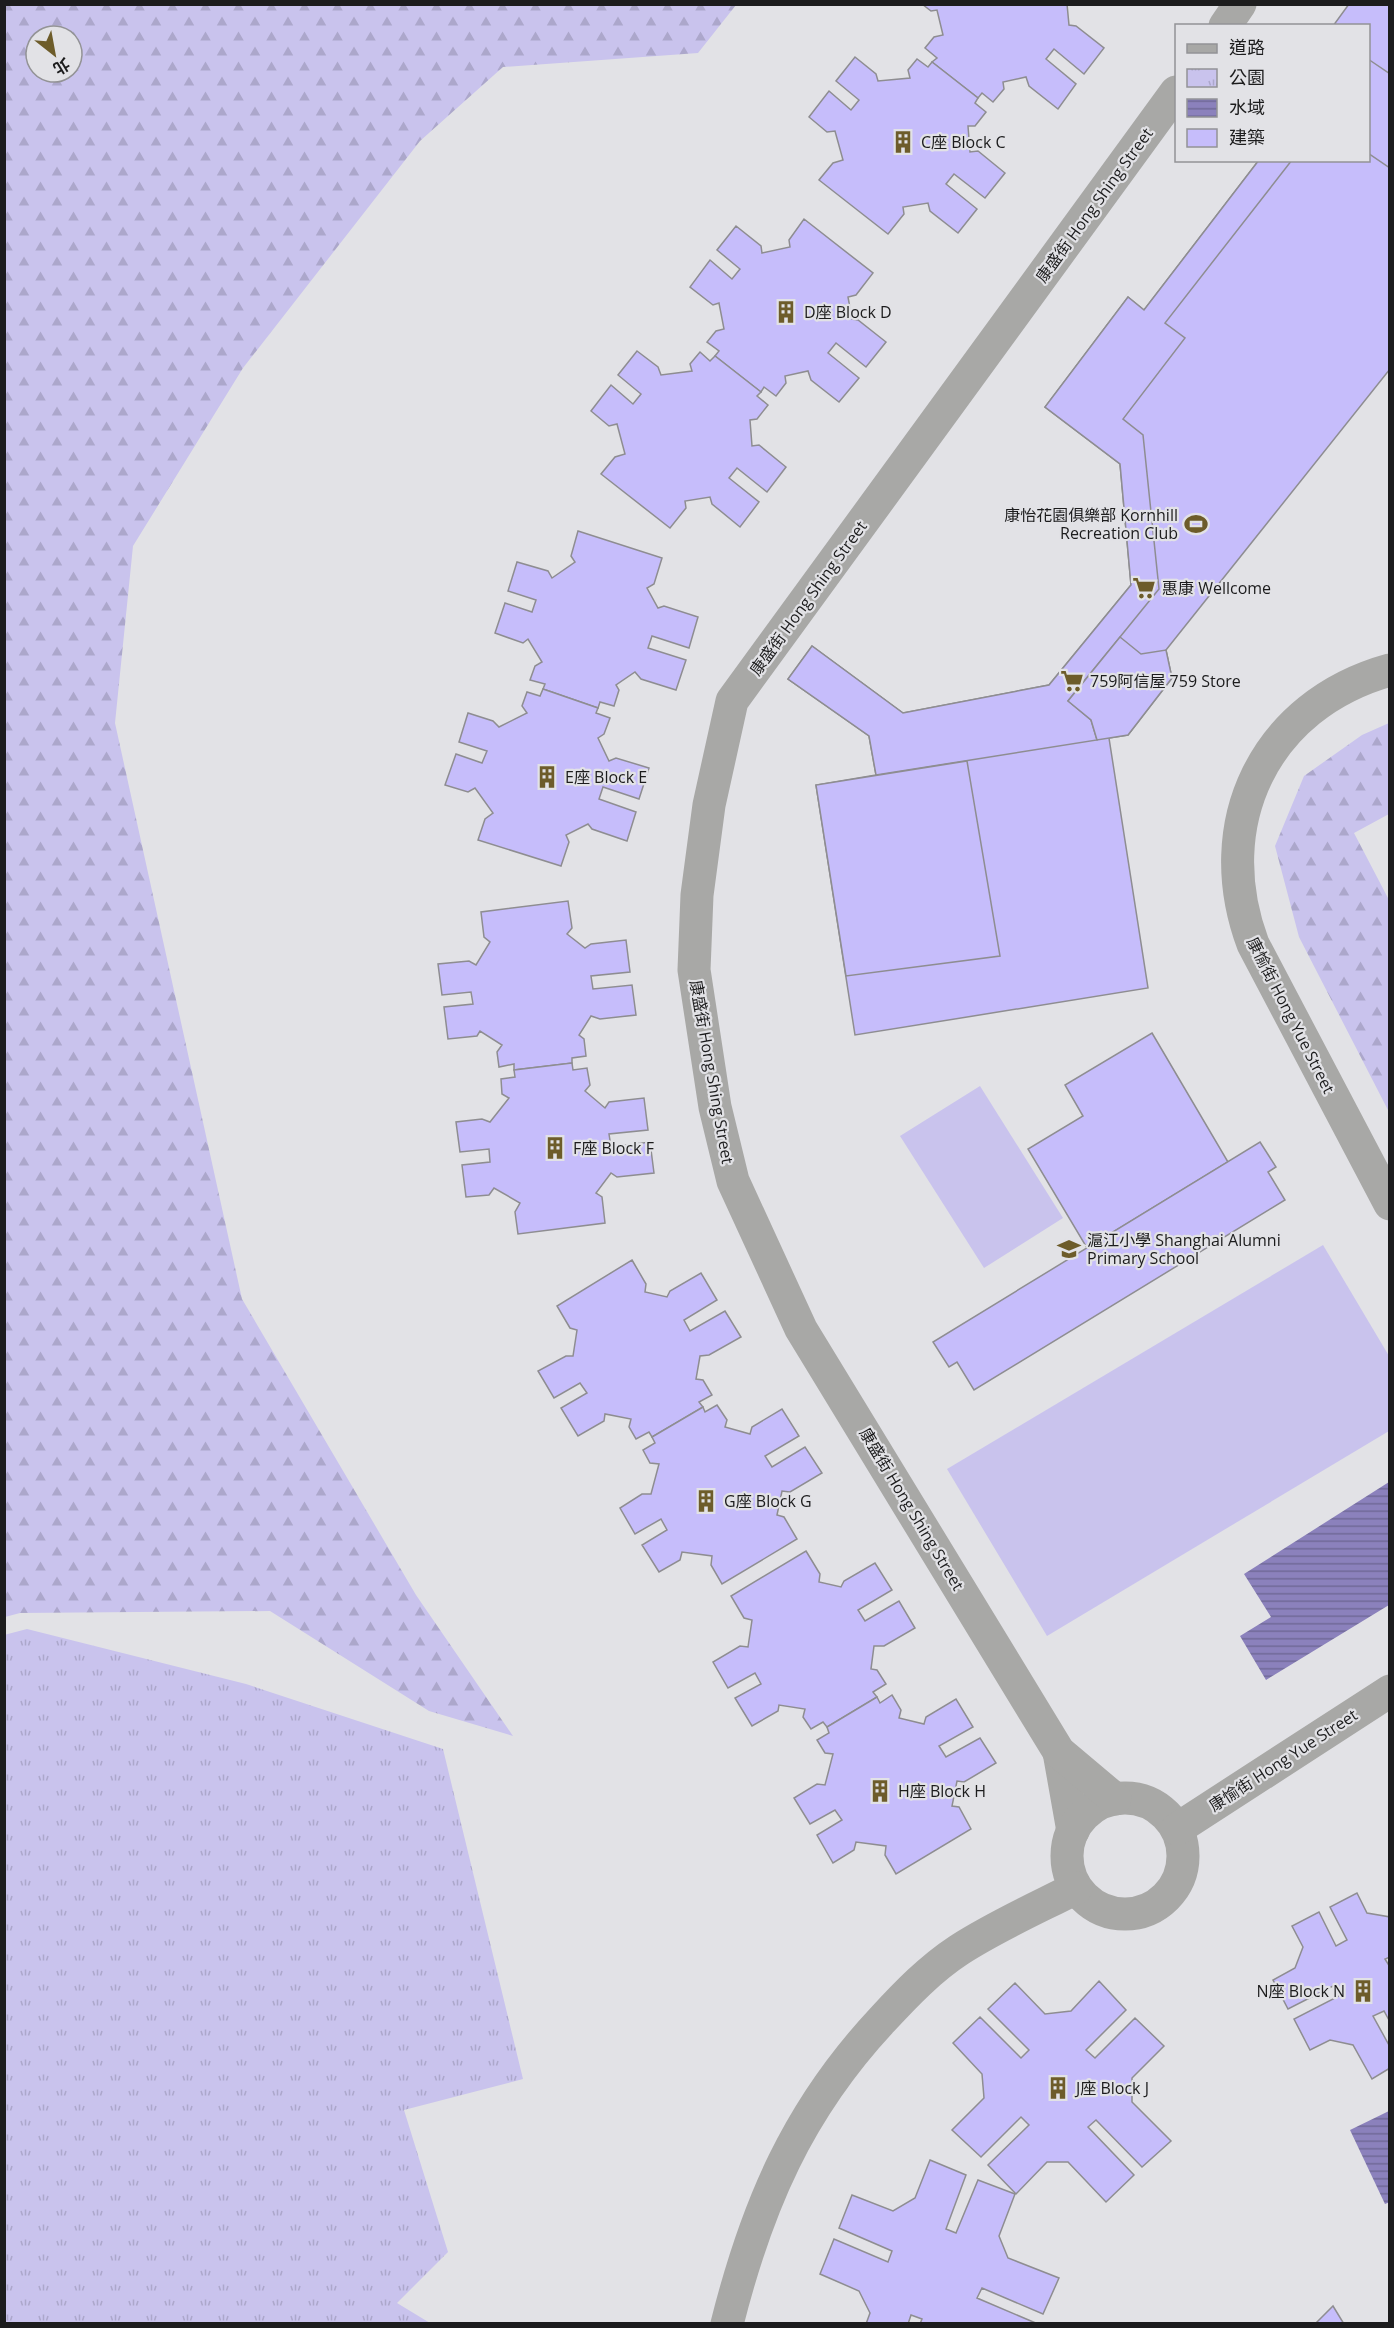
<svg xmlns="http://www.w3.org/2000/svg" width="1394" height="2328" viewBox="0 0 1394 2328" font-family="'Open Sans','Noto Sans TC',sans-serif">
	<defs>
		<pattern id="forest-firs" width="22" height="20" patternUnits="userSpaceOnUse" patternTransform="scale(1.5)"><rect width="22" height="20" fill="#c9c3ed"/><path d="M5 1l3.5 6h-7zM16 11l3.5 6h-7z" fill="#aca7cb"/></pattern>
		<pattern id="park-tufts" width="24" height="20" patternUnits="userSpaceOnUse" patternTransform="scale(1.5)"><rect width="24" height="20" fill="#c9c3ed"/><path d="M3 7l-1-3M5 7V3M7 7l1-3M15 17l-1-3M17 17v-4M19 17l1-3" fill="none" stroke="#aca7cb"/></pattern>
		<pattern id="water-rules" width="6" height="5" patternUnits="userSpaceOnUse" patternTransform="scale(1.5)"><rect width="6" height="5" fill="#8b81bc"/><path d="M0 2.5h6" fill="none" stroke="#716998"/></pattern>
	</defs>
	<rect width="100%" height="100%" fill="#e2e2e6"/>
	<!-- green -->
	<g fill="#c9c3ed">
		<polygon points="980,1086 1063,1218 984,1268 900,1136"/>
		<polygon points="1323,1245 1389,1356 1389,1431 1047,1636 947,1469"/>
	</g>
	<!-- forest -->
	<g fill="url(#forest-firs)" fill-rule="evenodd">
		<path d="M4 5H736L698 53 503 67 420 141 243 368 133 546 115 723 242 1299 416 1595 513 1736 429 1711 270 1611 20 1613 5 1617ZM36 36H72V72H36Z"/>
		<polygon points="1389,723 1389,814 1354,833 1389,900 1389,1112 1299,937 1275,846 1304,776 1362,735"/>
	</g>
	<!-- park -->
	<polygon fill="url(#park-tufts)" points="27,1629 246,1684 443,1749 523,2079 404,2110 448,2252 397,2303 430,2323 5,2323 4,1635"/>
	<!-- water -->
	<g fill="url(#water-rules)">
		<polygon points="1389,1482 1389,1605 1266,1680 1240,1636 1271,1617 1244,1574"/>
		<polygon points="1389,2111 1390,2202 1385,2204 1350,2130"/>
	</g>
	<!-- building -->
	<g fill="#c6bdfb" stroke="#8e8d91" stroke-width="1.5">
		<polygon points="922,4 1067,4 1069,25 1076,26 1104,48 1084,74 1054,49 1046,59 1076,84 1058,109 1029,86 1026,77 1003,82 1004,89 993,102 982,93 978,98 932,62 937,58 925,48 934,37 943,35 937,10 931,11"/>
		<polygon points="1349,4 1390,4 1390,369 1166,650 1172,678 1128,735 1109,738 1148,988 855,1035 816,785 876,775 869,736 788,679 812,646 903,713 1049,685 1131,585 1120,464 1045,407 1128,297 1144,310 1259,160 1368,160 1368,26 1333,26"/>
		<polygon points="855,57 876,74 878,81 910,78 908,70 917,59 928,67 932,62 978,98 975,103 986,112 975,126 968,126 970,152 978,151 1005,173 985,198 954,174 946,184 977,209 958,233 930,211 928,203 903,207 904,214 888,234 819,180 833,163 843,160 835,131 827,132 809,117 829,91 851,110 859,100 836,81"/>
		<polygon points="1368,59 1390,74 1390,168 1368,153"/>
		<polygon points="1259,160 1292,160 1165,323 1185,338 1123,419 1143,435 1159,589 1068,701 1091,720 1097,740 876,775 869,736 788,679 812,646 903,713 1049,685 1131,585 1120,464 1045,407 1128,297 1144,310"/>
		<polygon points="804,219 873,273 856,295 848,297 852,319 858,320 886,342 866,367 836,343 828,353 859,378 839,402 811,380 808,371 785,376 786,383 776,396 764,387 761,392 715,356 719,351 707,342 716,331 724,329 719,303 713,305 690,287 710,260 732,279 740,269 717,250 736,226 761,246 762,253 790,247 789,240"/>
		<polygon points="637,351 658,367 661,375 692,371 690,364 700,352 710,361 715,356 761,392 757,396 768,405 757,419 750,420 752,446 759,445 786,467 767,492 737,468 729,478 759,502 740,527 712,504 710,497 685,501 686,508 670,528 601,474 615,457 625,454 617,424 609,426 591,411 611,385 633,404 641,394 618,375"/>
		<polygon points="578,531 662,558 654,584 647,588 658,608 664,606 698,617 689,648 652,636 648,648 686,660 676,690 641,679 635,672 616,685 619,690 614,706 600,702 598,708 543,689 545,684 530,680 535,666 542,662 528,639 523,643 495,633 505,603 532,612 536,600 508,591 517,562 548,571 552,578 575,562 571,556"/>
		<polygon points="1120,637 1141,654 1166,650 1172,678 1128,735 1097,740 1091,720 1068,701"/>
		<polygon points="543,689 598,708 596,713 610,718 604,734 598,738 609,761 616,758 649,768 639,799 603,787 599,799 636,812 627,841 592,829 588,824 566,835 569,842 561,866 478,840 485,819 493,813 475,788 468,792 445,785 456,754 482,763 487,751 459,742 468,713 493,721 499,727 527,713 522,706 527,692 540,696"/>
		<polygon points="967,761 1000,956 846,976 816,785"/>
		<polygon points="568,901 572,928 567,934 585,948 591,944 626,940 630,972 591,976 593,989 632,985 636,1015 600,1019 591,1016 579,1035 584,1039 586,1056 572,1058 572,1063 514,1070 514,1064 499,1067 497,1052 502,1045 480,1031 477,1036 448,1039 444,1007 473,1004 471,992 442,995 438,964 469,961 476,965 490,942 484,937 481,912"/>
		<polygon points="1152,1033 1228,1162 1087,1248 1028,1149 1083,1116 1065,1085"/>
		<polygon points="572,1063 573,1070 587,1068 590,1085 585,1091 605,1108 609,1102 644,1098 648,1130 609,1134 611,1147 650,1142 654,1173 617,1177 611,1173 596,1193 602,1197 605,1223 518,1234 515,1212 520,1203 494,1188 489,1195 466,1197 462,1165 490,1162 489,1149 460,1152 456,1122 482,1119 490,1122 509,1098 502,1094 501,1079 515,1077 514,1070"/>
		<polygon points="1260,1142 1276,1167 1268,1172 1285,1200 974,1390 957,1362 949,1367 933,1342"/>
		<polygon points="632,1260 646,1284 645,1292 667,1297 670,1291 701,1273 717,1300 684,1320 690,1331 725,1311 741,1337 709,1355 700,1356 696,1379 703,1380 712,1395 699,1402 703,1407 652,1437 649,1432 636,1439 629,1427 631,1419 605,1414 604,1421 578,1436 561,1408 587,1393 580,1383 554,1398 538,1371 566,1356 573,1356 577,1330 570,1328 557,1306"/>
		<polygon points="717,1405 727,1420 725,1427 750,1434 752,1427 782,1409 799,1436 765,1456 772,1467 805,1447 822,1473 790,1492 782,1491 777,1515 784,1517 797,1539 722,1584 711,1565 712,1556 682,1552 680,1560 659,1572 642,1545 667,1530 661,1519 635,1534 620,1508 642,1494 651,1494 659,1464 650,1463 643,1450 655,1443 652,1437 703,1407 705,1412"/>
		<polygon points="806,1551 820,1574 819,1582 841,1587 844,1581 875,1563 892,1590 858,1610 865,1621 899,1601 915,1628 884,1646 874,1646 871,1669 877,1670 886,1684 873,1692 877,1697 827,1727 823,1722 811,1729 803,1717 805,1709 779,1705 778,1711 752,1726 735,1698 761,1684 755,1673 728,1688 713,1662 740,1646 748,1647 752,1620 744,1618 731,1596"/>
		<polygon points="892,1695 901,1710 899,1718 924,1724 926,1717 956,1699 973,1727 939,1746 946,1757 980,1738 996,1763 964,1782 957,1781 952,1806 959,1807 971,1829 896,1874 885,1855 886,1846 856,1842 854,1850 833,1863 817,1835 842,1820 835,1810 810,1824 794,1798 817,1784 825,1785 833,1754 825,1753 817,1740 829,1733 827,1727 877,1697 880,1703"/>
		<polygon points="1357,1893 1367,1913 1390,1917 1390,1957 1385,1959 1390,1967 1390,2022 1384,2011 1373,2016 1390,2047 1390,2068 1372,2079 1353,2045 1330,2040 1310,2050 1294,2019 1339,1996 1333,1986 1288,2009 1273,1980 1295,1968 1303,1947 1292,1926 1319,1912 1336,1946 1347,1940 1330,1907"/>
		<polygon points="1099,1981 1126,2010 1086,2050 1095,2058 1135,2018 1164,2046 1132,2078 1132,2102 1171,2141 1142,2167 1096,2120 1088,2127 1134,2175 1106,2202 1068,2162 1047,2162 1016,2194 988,2165 1029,2125 1021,2117 981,2157 952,2130 984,2098 982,2074 953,2043 980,2017 1021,2058 1029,2050 988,2009 1015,1983 1045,2014 1071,2011"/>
		<polygon points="930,2160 966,2175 946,2229 956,2233 978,2180 1015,2194 999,2236 1008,2258 1059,2278 1043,2314 982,2288 977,2298 1038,2324 920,2324 922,2319 911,2315 908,2324 866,2324 870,2313 859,2291 820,2274 834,2239 888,2262 892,2251 839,2228 852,2195 893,2211 915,2198"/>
		<polygon points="1333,2306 1344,2324 1315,2324"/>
	</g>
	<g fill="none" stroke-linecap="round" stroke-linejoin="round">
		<!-- minor -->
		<g stroke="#a8a8a6" stroke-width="33">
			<polyline points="1225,26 1240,4"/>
			<path d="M1390 670C1264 705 1208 824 1253 944L1390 1204"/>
			<polyline points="1059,1752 1073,1831"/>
			<circle cx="1125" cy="1856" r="58"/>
			<polyline points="1115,1799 1059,1752 801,1329 733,1181 715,1107 694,970 697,895 709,805 732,701 1176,92"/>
			<polyline points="1177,1829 1390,1691"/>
			<path d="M727 2324C757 2205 798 2110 882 2020 906 1994 930 1969 959 1950 996 1926 1037 1908 1076 1888"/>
		</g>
	</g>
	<!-- icons -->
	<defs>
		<g id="building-bare" transform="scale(1.8)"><path d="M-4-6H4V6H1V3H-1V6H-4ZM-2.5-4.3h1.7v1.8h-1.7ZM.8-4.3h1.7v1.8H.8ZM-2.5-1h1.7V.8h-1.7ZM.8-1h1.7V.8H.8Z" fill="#6d5c2a" stroke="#e2e2e6" stroke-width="2.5" paint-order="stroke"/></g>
		<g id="stadium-bare" transform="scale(1.8)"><path d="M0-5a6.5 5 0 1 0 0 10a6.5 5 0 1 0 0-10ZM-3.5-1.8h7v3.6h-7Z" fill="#6d5c2a" stroke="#e2e2e6" stroke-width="2.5" paint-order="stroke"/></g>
		<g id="supermarket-bare" transform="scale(1.8)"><path d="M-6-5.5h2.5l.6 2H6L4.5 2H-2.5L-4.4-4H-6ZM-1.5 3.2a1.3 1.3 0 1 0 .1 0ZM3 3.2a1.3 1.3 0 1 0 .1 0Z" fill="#6d5c2a" stroke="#e2e2e6" stroke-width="2.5" paint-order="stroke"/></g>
		<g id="school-bare" transform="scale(1.8)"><path d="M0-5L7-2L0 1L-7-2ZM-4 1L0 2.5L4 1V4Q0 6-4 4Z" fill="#6d5c2a" stroke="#e2e2e6" stroke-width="2.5" paint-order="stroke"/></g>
	</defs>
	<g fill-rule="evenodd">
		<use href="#building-bare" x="903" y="142"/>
		<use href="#building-bare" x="786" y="312"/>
		<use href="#stadium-bare" x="1196" y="524"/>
		<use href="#supermarket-bare" x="1144" y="588"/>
		<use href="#supermarket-bare" x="1072" y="681"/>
		<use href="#building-bare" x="547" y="777"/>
		<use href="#building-bare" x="555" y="1148"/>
		<use href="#school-bare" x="1069" y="1249"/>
		<use href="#building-bare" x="706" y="1501"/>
		<use href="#building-bare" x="880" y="1791"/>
		<use href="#building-bare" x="1363" y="1991"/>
		<use href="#building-bare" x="1058" y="2088"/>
	</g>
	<g text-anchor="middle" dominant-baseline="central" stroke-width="4.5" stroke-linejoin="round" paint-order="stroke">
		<!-- poi labels -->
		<g font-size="16" fill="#1c1c1d" stroke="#e2e2e6" text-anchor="start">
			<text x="921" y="142">C座 Block C</text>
			<text x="804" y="312">D座 Block D</text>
			<text x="1178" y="515" text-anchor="end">康怡花園俱樂部 Kornhill<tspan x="1178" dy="18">Recreation Club</tspan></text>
			<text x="1162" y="588">惠康 Wellcome</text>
			<text x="1090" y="681">759阿信屋 759 Store</text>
			<text x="565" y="777">E座 Block E</text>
			<text x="573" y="1148">F座 Block F</text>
			<text x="1087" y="1240">滬江小學 Shanghai Alumni<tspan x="1087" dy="18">Primary School</tspan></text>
			<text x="724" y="1501">G座 Block G</text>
			<text x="898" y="1791">H座 Block H</text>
			<text x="1345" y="1991" text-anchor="end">N座 Block N</text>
			<text x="1076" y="2088">J座 Block J</text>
		</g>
		<!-- street labels -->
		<g font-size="16" fill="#1c1c1d" stroke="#e2e2e6">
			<text transform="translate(1094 205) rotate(-54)">康盛街 Hong Shing Street</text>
			<text transform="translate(808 598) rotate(-54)">康盛街 Hong Shing Street</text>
			<text transform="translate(1291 1015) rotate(63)">康愉街 Hong Yue Street</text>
			<text transform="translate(712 1072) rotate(80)">康盛街 Hong Shing Street</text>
			<text transform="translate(912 1509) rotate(59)">康盛街 Hong Shing Street</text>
			<text transform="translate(1283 1760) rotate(-33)">康愉街 Hong Yue Street</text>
		</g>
	</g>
	<!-- border -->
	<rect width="1394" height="2328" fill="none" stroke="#1c1c1d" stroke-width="12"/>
	<!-- legend -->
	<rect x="1175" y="24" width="195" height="138" fill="#e2e2e6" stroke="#939396" stroke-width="1.5"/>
	<rect x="1187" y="44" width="30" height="9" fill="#a8a8a6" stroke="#939396" stroke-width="1.5"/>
	<text x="1229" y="54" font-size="18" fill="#1c1c1d">道路</text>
	<rect x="1187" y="69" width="30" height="18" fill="url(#park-tufts)" stroke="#939396" stroke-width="1.5"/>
	<text x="1229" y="84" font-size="18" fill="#1c1c1d">公園</text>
	<rect x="1187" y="99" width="30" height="18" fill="url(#water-rules)" stroke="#939396" stroke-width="1.5"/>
	<text x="1229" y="114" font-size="18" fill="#1c1c1d">水域</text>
	<rect x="1187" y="129" width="30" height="18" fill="#c6bdfb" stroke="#939396" stroke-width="1.5"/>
	<text x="1229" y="144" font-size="18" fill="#1c1c1d">建築</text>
	<!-- north arrow -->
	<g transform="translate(54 54) rotate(149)"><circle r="28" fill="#e2e2e6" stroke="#939396" stroke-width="1.5"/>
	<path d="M0-4.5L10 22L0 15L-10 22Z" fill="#6d5c2a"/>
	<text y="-9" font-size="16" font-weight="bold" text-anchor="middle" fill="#1c1c1d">北</text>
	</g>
</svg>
